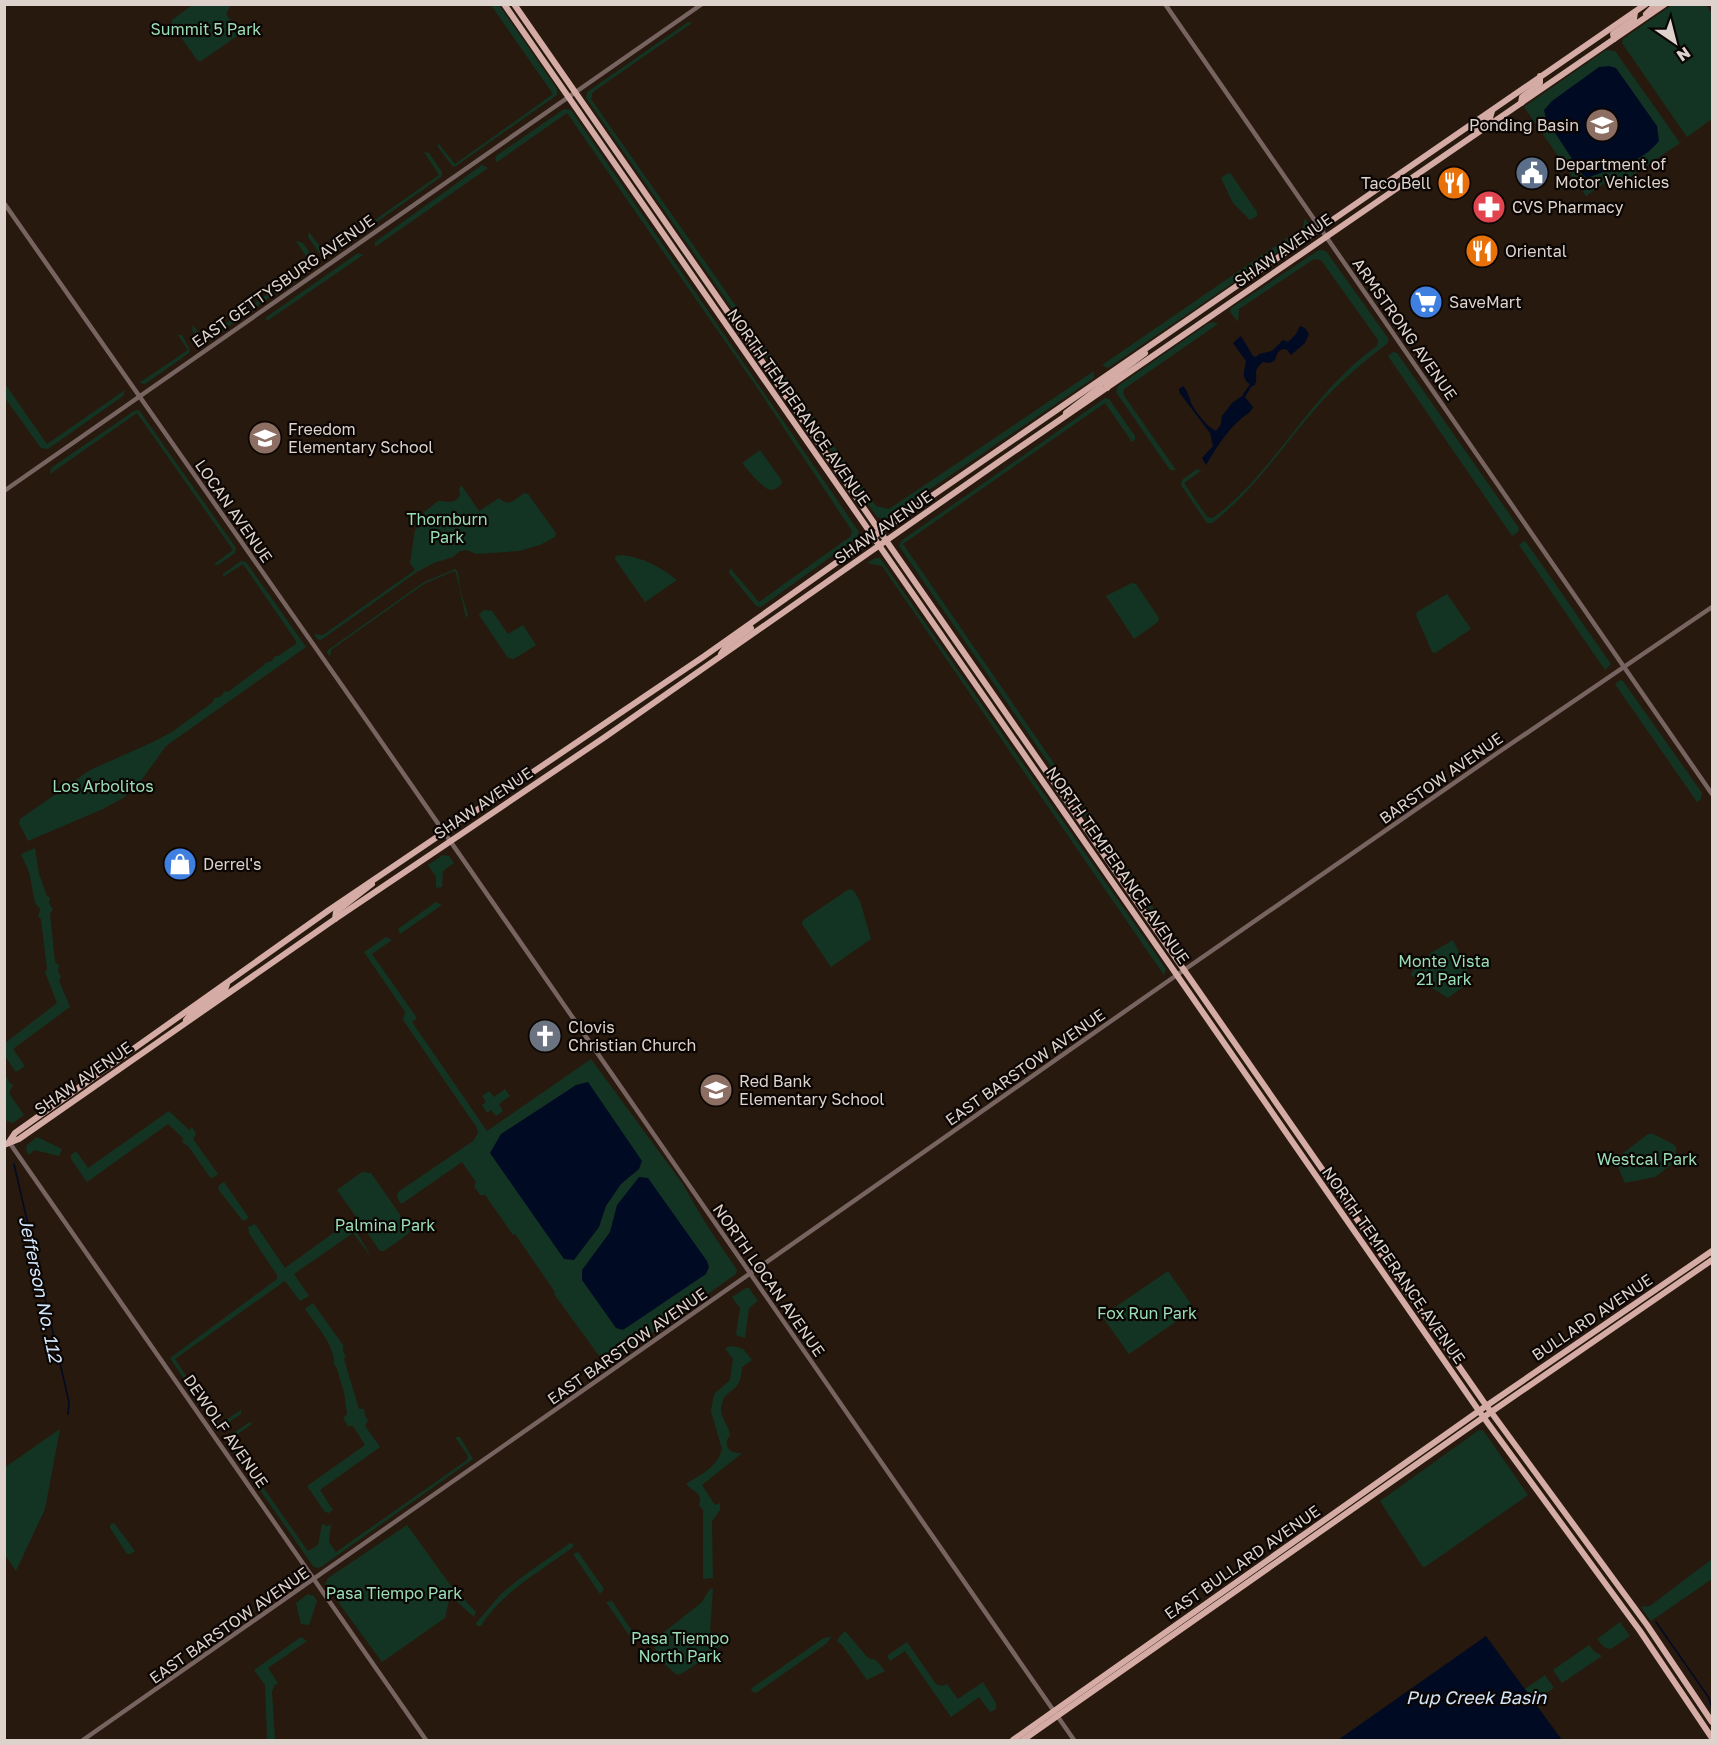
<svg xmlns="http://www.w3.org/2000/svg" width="1717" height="1745" viewBox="0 0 1717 1745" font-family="'Golos Text',sans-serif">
	<rect width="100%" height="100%" fill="#27190e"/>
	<!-- green -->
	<g fill="#143423">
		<polygon points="194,4 228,5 230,7 226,14 240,34 201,61 198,61 171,24 172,20"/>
		<polygon points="491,5 499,5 557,89 557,95 456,166 453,167 438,147 438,143 455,164 553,94"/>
		<polygon points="1672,5 1706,5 1712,14 1712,119 1687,137 1622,43 1623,39"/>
		<polygon points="688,22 692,23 593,92 591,99 876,506 889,509 1094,371 1094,378 886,519 877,517 586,98 587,92"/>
		<polygon points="1606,50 1615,51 1680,143 1615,187 1609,180 1586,196 1524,107"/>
		<polygon points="564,109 571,110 859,532 857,538 761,607 756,606 729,573 730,568 759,602 851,536 852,531 758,389 567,113 497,162 495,160 496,156"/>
		<polygon points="424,152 429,153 442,172 441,177 327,257 322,257 308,237 309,232 326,254 439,175"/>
		<polygon points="482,165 488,168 375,247 375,242"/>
		<polygon points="1228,173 1231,174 1257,212 1257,216 1250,220 1233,203 1221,178"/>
		<polygon points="1305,218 1310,226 1306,233 1108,368 1102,365 1303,227"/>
		<polygon points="296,241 303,243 315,260 313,267 206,342 200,341 192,330 193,325 203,339 311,264"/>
		<path d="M1319 250 1326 251 1388 338V343C1362 363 1338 383 1316 408 1282 447 1254 491 1212 523H1207L1181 485 1182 480 1197 469 1201 471 1184 483 1207 517 1213 518C1277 470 1310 393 1377 346L1378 340 1321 260 1314 259 1239 309 1238 322 1230 312 1231 308Z"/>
		<polygon points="358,253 363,255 267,321 265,318"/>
		<polygon points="1213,322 1218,324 1124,389 1123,394 1176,470 1170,470 1116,392 1118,386 1209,323"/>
		<polygon points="178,335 182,335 190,350 189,353 145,384 139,383 188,350"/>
		<polygon points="1393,352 1397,353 1519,528 1518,532 1512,536 1388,356"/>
		<polygon points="5,384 47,444 125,390 123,396 48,449 41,448 5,398"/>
		<polygon points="1105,398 1109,399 1135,436 1135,440 1132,442 1105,403 903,544 1188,958 1183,958 899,546 901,541"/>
		<polygon points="139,410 236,548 235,553 218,565 214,564 233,550 137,413 50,474 51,468 134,411"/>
		<path d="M760 450 782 481 781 485C779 486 775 490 772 490 763 490 747 469 742 463Z"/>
		<path d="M462 486 479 511 499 498C508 508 516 499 524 493L528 494 556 533 555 537 540 545 519 551 476 554 467 550 460 551 453 557 434 563 417 572 321 640 317 639 314 634 323 635 415 570 410 563 415 530 421 525 424 512 438 501C447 500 454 506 460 495L459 488Z"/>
		<polygon points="1524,541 1526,542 1611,664 1605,670 1519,545"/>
		<path d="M621 555C642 557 661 567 677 580L645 602 615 559 616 556Z"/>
		<polygon points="875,558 880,558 1166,969 1164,975 882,566 867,563"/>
		<polygon points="241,561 246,562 306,647 166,746 140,782 123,798 103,809 28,841 19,823 20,819 90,770 153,742 172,732 213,702 214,698 220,697 225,691 228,692 264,665 265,663 272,661 275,656 278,656 296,644 296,641 243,564 223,577 223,574"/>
		<polygon points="455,569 458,572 460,589 468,615 466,618 456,573 454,571 424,584 331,650 330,657 327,653 328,650 424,582"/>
		<polygon points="1132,583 1136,584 1159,618 1158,622 1134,639 1106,596"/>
		<polygon points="1447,594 1471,629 1435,653 1432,652 1416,615 1417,612"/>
		<polygon points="483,610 492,611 508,634 523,625 536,645 514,659 508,658 479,615"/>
		<polygon points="1620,680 1623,681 1702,793 1701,799 1697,802 1615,684"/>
		<polygon points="35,848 39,874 47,896 50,898 49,903 53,910 50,913 55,962 59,965 58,971 61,977 59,981 70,1007 13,1049 25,1066 18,1071 15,1071 5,1056 5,1043 57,1003 45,972 47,969 41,919 38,917 40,909 35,903 29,872 21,854"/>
		<polygon points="443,855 449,856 454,863 443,871 442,887 436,888 436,877 428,865"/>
		<polygon points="849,889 853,890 860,901 871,939 831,967 802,924 803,920"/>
		<polygon points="436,902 442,905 400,934 398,929"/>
		<polygon points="386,937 392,940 372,954 417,1018 412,1022 487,1131 591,1059 682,1183 706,1224 737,1270 736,1274 614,1360 612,1359 605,1364 554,1294 555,1292 515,1234 513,1235 485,1195 480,1195 474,1186 476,1182 462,1162 403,1203 400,1203 397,1197 398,1192 473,1141 478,1133 477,1128 403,1020 405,1012 364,952"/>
		<polygon points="1453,940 1472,980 1448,998 1411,975 1411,973 1431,953"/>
		<polygon points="6,1076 9,1082 13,1085 9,1093 24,1115 13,1123 5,1120"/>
		<polygon points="505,1089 510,1096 499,1104 503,1111 496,1116 491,1110 487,1113 482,1105 486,1102 482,1096 489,1091 494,1097"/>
		<polygon points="169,1111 189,1130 192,1127 196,1134 193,1139 218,1174 213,1178 210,1177 188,1146 182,1142 183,1138 168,1124 87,1182 71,1159 71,1155 76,1151 88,1168"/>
		<polygon points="1648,1134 1653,1134 1673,1144 1676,1147 1676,1161 1655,1177 1625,1183 1616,1162 1617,1158"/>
		<polygon points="37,1137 62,1149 59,1156 34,1150 29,1155 26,1150 27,1145"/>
		<polygon points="362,1172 371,1173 410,1229 408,1234 384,1251 380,1251 337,1190"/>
		<polygon points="224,1182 249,1218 243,1221 218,1189 219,1185"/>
		<polygon points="350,1221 372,1258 353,1233 294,1274 309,1296 300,1301 285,1281 175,1359 217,1422 221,1423 241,1410 241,1414 222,1427 216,1427 170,1358 277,1279 277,1275 249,1233 248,1227 255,1224 285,1268"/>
		<polygon points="1168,1271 1193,1307 1184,1316 1129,1354 1102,1316"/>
		<polygon points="746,1288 749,1288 758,1301 749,1308 745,1338 736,1335 740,1308 732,1297"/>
		<path d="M313 1303 343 1345V1351L346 1357 344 1359 359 1409H364L365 1416 368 1420 365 1426 380 1447 320 1490 333 1510 329 1513 325 1512 307 1486 365 1445 353 1426H348L343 1418 347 1414 344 1392 336 1366 334 1365C336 1347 316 1325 305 1309Z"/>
		<path d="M733 1346 743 1349 752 1360 742 1367C741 1394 727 1387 722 1403 717 1417 730 1424 730 1436 729 1437 728 1438 727 1440 725 1451 734 1453 742 1453L702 1485 715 1505 720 1503V1510L712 1521 713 1578 703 1579V1510L699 1505C703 1492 693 1492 686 1484 700 1475 718 1467 722 1449L711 1411 714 1394 730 1380 733 1359 725 1348Z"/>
		<polygon points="250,1422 252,1424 232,1438 231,1442 308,1551 318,1545 322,1524 327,1526 331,1524 329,1542 336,1552 467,1460 468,1456 455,1437 460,1437 473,1459 321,1567 317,1568 313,1566 227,1443 227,1437"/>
		<polygon points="60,1429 45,1509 16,1571 5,1555 4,1468"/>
		<polygon points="1479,1430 1483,1430 1528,1495 1425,1567 1422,1566 1380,1501"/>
		<polygon points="114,1523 135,1551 130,1554 127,1554 110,1528 110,1525"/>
		<polygon points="407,1525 451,1586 476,1612 474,1617 454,1599 449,1601 445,1618 382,1662 325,1584 328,1578"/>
		<path d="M570 1543 573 1544V1547C541 1571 503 1591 481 1626H477L476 1623 501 1594 519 1579Z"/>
		<polygon points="578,1552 604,1589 600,1594 573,1554"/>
		<polygon points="1712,1559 1712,1579 1651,1621 1641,1607 1650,1606"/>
		<path d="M710 1589H713L710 1630 721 1646C711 1652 685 1674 677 1675L662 1662 653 1644 654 1640 701 1603Z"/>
		<polygon points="308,1594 314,1596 317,1601 309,1625 301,1624 296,1603"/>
		<polygon points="612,1601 636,1637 634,1642 606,1602"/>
		<polygon points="1620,1622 1630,1636 1611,1649 1604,1647 1597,1639"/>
		<polygon points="845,1631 868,1658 876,1660 885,1671 867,1680 842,1645 837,1641 839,1637"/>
		<polygon points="832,1636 826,1644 756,1693 751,1691 752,1688 822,1639"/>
		<polygon points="301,1637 307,1641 268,1668 278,1683 274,1686 272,1692 275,1740 267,1740 265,1685 254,1670"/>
		<polygon points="907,1642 936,1684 942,1686 947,1684 958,1699 983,1682 996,1703 996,1709 990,1712 979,1697 951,1717 905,1651 890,1661 888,1658 888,1655"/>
		<polygon points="1589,1645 1595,1652 1602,1656 1562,1683 1553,1670"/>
		<polygon points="1545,1675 1554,1688 1534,1701 1525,1689"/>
	</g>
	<!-- water -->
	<g fill="#000a23">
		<path d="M1609 66 1616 68 1657 126 1659 141C1639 165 1615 167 1587 178L1582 174 1546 119 1544 110 1552 101 1599 67Z"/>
		<path d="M1300 326 1305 328 1309 334 1305 343 1291 355 1286 349C1278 349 1277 353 1275 360L1270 363 1263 362C1251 372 1259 374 1255 385L1251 387 1245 397 1253 407 1250 412C1230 425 1218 445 1206 465L1202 458 1213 446 1210 433 1179 392V389L1183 386C1188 391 1189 398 1192 405 1197 413 1207 427 1216 431L1221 424 1222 416 1232 403 1242 396 1250 384C1240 378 1245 370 1246 361L1233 343 1241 336 1253 356 1256 357 1259 354 1272 351 1283 340 1288 342 1296 334Z"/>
		<polygon points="588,1082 642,1161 639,1169 621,1184 606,1206 599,1227 574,1260 564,1259 490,1153 501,1134 576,1085"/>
		<polygon points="639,1177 648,1178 707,1261 709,1267 706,1274 623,1330 616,1328 582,1280 582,1270 610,1232 617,1205"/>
		<polygon points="1486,1636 1562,1740 1338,1740"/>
	</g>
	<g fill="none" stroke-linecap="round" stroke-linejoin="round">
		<!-- stream -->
		<g stroke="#000a23" stroke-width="1.5">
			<polyline points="14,1164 69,1402 68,1414"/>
			<polyline points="1656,1622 1709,1698 1711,1706"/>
		</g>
		<!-- minor -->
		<g stroke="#776360" stroke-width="4.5">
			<polyline points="1165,4 1712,794"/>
			<polyline points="4,203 369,724 1074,1740"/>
			<polyline points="4,491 702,4"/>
			<polyline points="9,1142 426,1740"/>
			<polyline points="83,1740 1184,970 1493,756 1712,607"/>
		</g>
		<!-- major -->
		<g stroke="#d5aba6" stroke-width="6">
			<polyline points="504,4 1479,1411 1640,1631 1712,1738"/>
			<polyline points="514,4 1483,1401 1647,1625 1712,1722"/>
			<polyline points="1646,14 1656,4"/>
			<polyline points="1614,39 1613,34 1634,19 1635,12"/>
			<polyline points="1521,103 1522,97 1540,83 1540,76"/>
			<polyline points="1475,134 1475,129 1490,118 1492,111"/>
			<polyline points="1107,388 1107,384 1109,380 1145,353"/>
			<polyline points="1066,413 1100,387 1104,378"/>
			<polyline points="721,654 727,645 751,628"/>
			<polyline points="335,919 336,912 372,884"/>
			<polyline points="186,1020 192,1013 225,990 227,984"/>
			<polyline points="9,1142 15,1133 329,910 703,657 881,531 1646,4"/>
			<polyline points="4,1145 19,1139 335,919 605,737 1000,461 1665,4"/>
			<polyline points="1013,1740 1486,1406 1712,1251"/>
			<polyline points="1023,1740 1491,1412 1712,1260"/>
		</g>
	</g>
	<!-- icons -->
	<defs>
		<g id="school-disc" transform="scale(1.725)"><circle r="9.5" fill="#8d6e63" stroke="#0b0603"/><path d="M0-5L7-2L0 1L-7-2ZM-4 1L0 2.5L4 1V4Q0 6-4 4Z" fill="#fff"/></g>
		<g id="civic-disc" transform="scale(1.725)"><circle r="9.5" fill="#5c6f8a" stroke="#0b0603"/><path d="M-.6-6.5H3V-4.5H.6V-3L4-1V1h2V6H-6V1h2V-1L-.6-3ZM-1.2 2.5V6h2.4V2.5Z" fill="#fff"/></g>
		<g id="restaurant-disc" transform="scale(1.725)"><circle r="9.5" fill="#e8710a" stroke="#0b0603"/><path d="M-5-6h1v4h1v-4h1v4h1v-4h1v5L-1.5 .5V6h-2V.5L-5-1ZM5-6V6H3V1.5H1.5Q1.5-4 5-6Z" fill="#fff"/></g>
		<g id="pharmacy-disc" transform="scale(1.725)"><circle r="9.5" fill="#e0444e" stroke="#0b0603"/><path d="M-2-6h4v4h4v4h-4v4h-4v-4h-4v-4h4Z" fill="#fff"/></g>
		<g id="supermarket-disc" transform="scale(1.725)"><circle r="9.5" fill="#3f7fe0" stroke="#0b0603"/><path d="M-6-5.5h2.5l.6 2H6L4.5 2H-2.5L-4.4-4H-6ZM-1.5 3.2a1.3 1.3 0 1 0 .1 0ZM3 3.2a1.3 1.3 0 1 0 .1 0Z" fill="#fff"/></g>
		<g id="shop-disc" transform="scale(1.725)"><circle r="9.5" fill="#3f7fe0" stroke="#0b0603"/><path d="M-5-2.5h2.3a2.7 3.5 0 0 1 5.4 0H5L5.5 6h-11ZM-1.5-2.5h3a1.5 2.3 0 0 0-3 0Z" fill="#fff"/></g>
		<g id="church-disc" transform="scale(1.725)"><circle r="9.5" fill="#6b7280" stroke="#0b0603"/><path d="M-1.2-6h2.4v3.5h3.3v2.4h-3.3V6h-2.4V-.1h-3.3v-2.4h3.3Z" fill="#fff"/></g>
	</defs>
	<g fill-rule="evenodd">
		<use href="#school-disc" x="1602" y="125"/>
		<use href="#civic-disc" x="1532" y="173"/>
		<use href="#restaurant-disc" x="1454" y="183"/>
		<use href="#pharmacy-disc" x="1489" y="207"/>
		<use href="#restaurant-disc" x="1482" y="251"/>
		<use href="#supermarket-disc" x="1426" y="302"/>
		<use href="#school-disc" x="265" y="438"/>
		<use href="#shop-disc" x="180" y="864"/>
		<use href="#church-disc" x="545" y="1036"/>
		<use href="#school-disc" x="716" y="1090"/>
	</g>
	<g text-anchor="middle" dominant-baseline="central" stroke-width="4.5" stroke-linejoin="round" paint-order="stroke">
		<!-- park labels -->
		<g font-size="16" fill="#99deb6" stroke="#0b0603">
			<text x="206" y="29">Summit 5 Park</text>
			<text x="447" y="519">Thornburn<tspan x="447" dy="18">Park</tspan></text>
			<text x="103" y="786">Los Arbolitos</text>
			<text x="1444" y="961">Monte Vista<tspan x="1444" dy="18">21 Park</tspan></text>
			<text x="1647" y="1159">Westcal Park</text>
			<text x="385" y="1225">Palmina Park</text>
			<text x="1147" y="1313">Fox Run Park</text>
			<text x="394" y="1593">Pasa Tiempo Park</text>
			<text x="680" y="1638">Pasa Tiempo<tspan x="680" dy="18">North Park</tspan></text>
		</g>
		<!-- poi labels -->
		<g font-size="16" fill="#ddd3cc" stroke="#0b0603" text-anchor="start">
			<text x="1579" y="125" text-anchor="end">Ponding Basin</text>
			<text x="1555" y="164">Department of<tspan x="1555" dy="18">Motor Vehicles</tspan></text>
			<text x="1431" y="183" text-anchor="end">Taco Bell</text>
			<text x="1512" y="207">CVS Pharmacy</text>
			<text x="1505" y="251">Oriental</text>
			<text x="1449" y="302">SaveMart</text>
			<text x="288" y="429">Freedom<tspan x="288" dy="18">Elementary School</tspan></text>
			<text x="203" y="864">Derrel's</text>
			<text x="568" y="1027">Clovis<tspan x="568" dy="18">Christian Church</tspan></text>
			<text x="739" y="1081">Red Bank<tspan x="739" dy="18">Elementary School</tspan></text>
		</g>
		<!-- street labels -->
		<g font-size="16" fill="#ddd3cc" stroke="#0b0603">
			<text transform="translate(1283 250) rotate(-35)">SHAW AVENUE</text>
			<text transform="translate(283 281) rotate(-35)">EAST GETTYSBURG AVENUE</text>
			<text transform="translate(1405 329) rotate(55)">ARMSTRONG AVENUE</text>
			<text transform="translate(799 407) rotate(55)">NORTH TEMPERANCE AVENUE</text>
			<text transform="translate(234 511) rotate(55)">LOCAN AVENUE</text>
			<text transform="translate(883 527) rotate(-35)">SHAW AVENUE</text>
			<text transform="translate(1441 778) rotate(-35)">BARSTOW AVENUE</text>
			<text transform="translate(483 803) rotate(-34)">SHAW AVENUE</text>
			<text transform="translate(1118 865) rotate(55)">NORTH TEMPERANCE AVENUE</text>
			<text transform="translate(1025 1067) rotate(-35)">EAST BARSTOW AVENUE</text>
			<text transform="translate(83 1078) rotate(-35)">SHAW AVENUE</text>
			<text transform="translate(1394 1265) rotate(55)">NORTH TEMPERANCE AVENUE</text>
			<text transform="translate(769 1280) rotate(55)">NORTH LOCAN AVENUE</text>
			<text transform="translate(1592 1317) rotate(-34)">BULLARD AVENUE</text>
			<text transform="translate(627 1346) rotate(-35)">EAST BARSTOW AVENUE</text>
			<text transform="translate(226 1431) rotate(55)">DEWOLF AVENUE</text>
			<text transform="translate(1242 1562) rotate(-35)">EAST BULLARD AVENUE</text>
			<text transform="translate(229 1625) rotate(-35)">EAST BARSTOW AVENUE</text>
		</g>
		<!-- water labels -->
		<g font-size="18" font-style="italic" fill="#d3e5fb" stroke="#0b0603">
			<text transform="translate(41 1289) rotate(78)">Jefferson No. 112</text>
			<text x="1476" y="1697">Pup Creek Basin</text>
		</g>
	</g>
	<!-- border -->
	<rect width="1717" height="1745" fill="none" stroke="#ddd3cc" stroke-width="12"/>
	<!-- north arrow -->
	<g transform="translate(1675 42) rotate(145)" stroke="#0b0603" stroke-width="4.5" paint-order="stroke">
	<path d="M0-4.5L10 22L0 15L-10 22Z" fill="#ddd3cc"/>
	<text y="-9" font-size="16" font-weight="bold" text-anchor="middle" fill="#ddd3cc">N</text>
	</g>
</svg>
